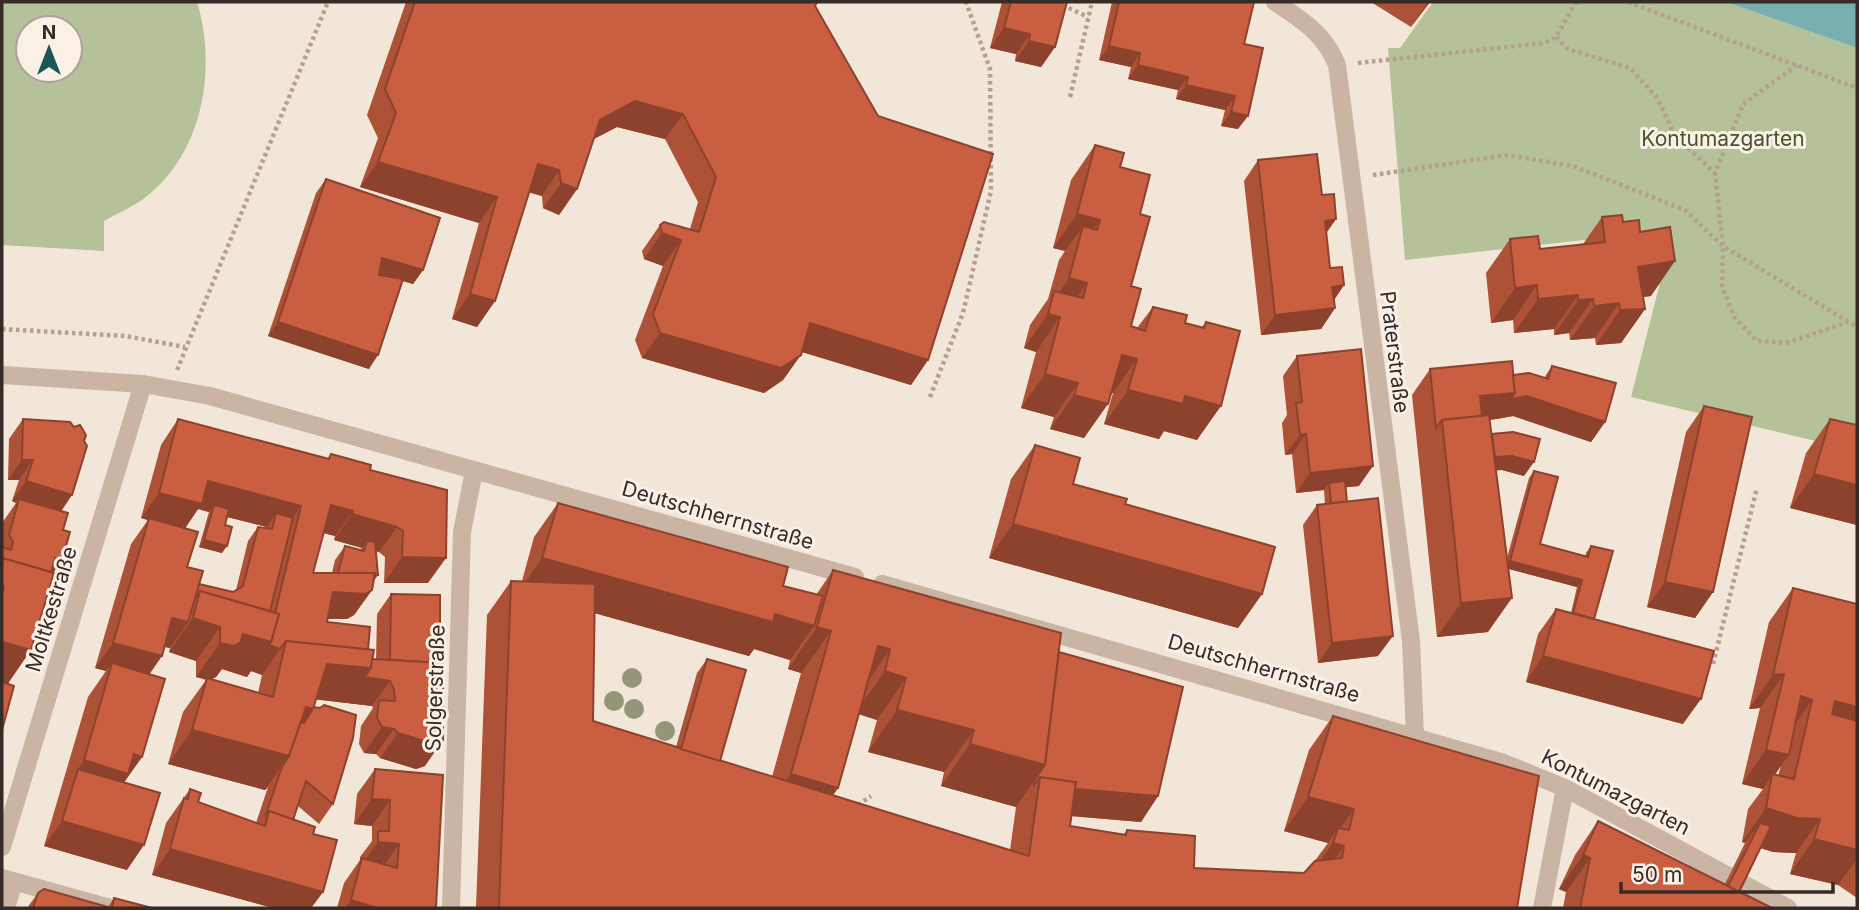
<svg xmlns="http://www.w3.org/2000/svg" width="1859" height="910" viewBox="0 0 1859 910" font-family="Inter,sans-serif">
	<rect width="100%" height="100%" fill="#f2e6d9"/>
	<!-- green -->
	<g fill="#b5c199" fill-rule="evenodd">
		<path d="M2 2H197C217 67 204 152 146 197 134 206 118 213 104 221V251L2 245ZM28 28H70V70H28Z"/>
		<polygon points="1433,2 1726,2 1857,48 1857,451 1631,397 1667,255 1610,237 1405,260 1388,48 1400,48"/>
	</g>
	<!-- water -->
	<polygon fill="#78afb0" points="1726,2 1857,2 1857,48"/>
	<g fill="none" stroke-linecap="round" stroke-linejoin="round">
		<!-- path -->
		<g stroke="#b69f8f" stroke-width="4.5" stroke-dasharray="3.5 3.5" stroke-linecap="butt">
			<polyline points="1056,2 1088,17"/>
			<polyline points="1628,2 1857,88"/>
			<polyline points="1556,37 1568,49 1630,68 1658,99 1675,136 1715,173"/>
			<polyline points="1358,63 1544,43 1556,37 1576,2"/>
			<polyline points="1797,65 1743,104 1715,173 1723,246 1722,287 1735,318 1757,341 1786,343 1848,322"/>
			<polyline points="1070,97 1092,2"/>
			<polyline points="1373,175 1507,155 1573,166 1685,210 1723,246 1857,327"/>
			<polyline points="2,329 125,336 185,347"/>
			<polyline points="177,370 328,2"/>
			<polyline points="930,397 963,313 991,191 990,69 966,2"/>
			<polyline points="1713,664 1757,488"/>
			<polyline points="858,805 871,796"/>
		</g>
		<!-- minor -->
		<g stroke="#cab5a5" stroke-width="18">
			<path d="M1275 2C1303 21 1324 33 1337 65L1411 641 1415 735"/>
			<polyline points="2,375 143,384 210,396 855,577"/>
			<polyline points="882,584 1504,763 1565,788 1788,908"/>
			<polyline points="2,847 143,384"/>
			<polyline points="2,878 110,908"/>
			<polyline points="6,908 14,882"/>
			<polyline points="451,908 462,532 474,471"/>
			<polyline points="1542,908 1565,788"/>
		</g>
	</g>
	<!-- trees -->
	<g fill="#939679">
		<circle cx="632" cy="678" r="10"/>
		<circle cx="614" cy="701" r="10"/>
		<circle cx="634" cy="709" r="10"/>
		<circle cx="665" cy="731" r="10"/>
	</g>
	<!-- wall -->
	<g fill="#ad5237" fill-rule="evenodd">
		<polygon points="406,2 817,2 815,6 928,360 911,385 802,352 783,380 764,393 642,358 635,340 663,266 644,259 642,251 660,225 690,229 698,202 665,139 617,127 594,139 577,189 559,215 543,208 542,196 529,192 495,301 477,327 452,319 479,223 360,187 378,138 367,115"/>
		<polygon points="1002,2 1067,2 1055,47 1041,67 1015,61 1016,54 990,48"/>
		<polygon points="1112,2 1254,2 1244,44 1238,129 1221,126 1225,110 1176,99 1178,90 1128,79 1131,67 1099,60"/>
		<polygon points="1371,2 1430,2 1411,27"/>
		<polygon points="1095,145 1120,167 1140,214 1131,286 1131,326 1137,328 1153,307 1185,323 1201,328 1206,322 1197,440 1164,431 1159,439 1104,424 1113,393 1112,393 1084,438 1050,429 1054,417 1021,408 1036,352 1024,348 1030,325 1048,299 1059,260 1065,251 1053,248 1071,180"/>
		<polygon points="1258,160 1322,195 1336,219 1326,233 1330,268 1344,285 1334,300 1335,308 1321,329 1261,335 1244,181"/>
		<polygon points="326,179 423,270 413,284 403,281 369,369 268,336 316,193"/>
		<polygon points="1602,217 1623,222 1640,232 1651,296 1643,297 1645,309 1621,343 1596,345 1595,338 1570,340 1569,333 1554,335 1554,329 1514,333 1513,320 1491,323 1486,273 1510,239 1540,249 1583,244"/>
		<polygon points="1297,356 1359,486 1346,487 1347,502 1378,656 1318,663 1303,525 1317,505 1325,504 1324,490 1296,493 1292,454 1285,455 1282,423 1287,415 1283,376"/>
		<polygon points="1552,366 1605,422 1591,442 1513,416 1490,420 1492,434 1524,476 1502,470 1496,470 1507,558 1529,478 1534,471 1540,544 1585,557 1586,553 1591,546 1594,619 1683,724 1526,682 1538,634 1556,609 1571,613 1577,587 1509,569 1488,632 1437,637 1412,395 1430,369 1544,378"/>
		<polygon points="1704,406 1713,592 1695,618 1647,607 1686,432"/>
		<polygon points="23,419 61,511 63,530 62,560 53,573 8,684 2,730 2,523 16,503 12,501 19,480 8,480 9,439"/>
		<path d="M178 419 327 459 331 454 370 470 447 490 428 583H384L385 557 379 552 376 551 378 575 374 580 372 590 354 615 347 619H328L327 622 368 650 372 659 376 660 377 614 391 594 425 766 416 769 380 758 376 754 364 753 359 744 361 726 373 708 372 706 316 699 314 707 333 804 319 824 298 806 293 820 313 834 323 892 311 908H273L152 875 166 823 190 789 198 802 256 823 268 787 265 790 168 764 183 712 206 680 196 677V661L169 652 170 648 164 647 149 674 142 757 124 782 127 870 44 846 88 697 106 671 95 668 131 544 148 520 141 518 161 445ZM198 509 209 512 199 547 222 553 225 525 227 517 267 527 266 528 258 527 248 541 236 590 233 592 199 584 187 567 185 528ZM323 533 335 536 334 540 362 548 360 550 345 546 335 560 332 573H313ZM222 669 247 677 251 671 262 675 258 693 212 679 216 677Z"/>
		<polygon points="1830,419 1857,425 1857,525 1790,508 1806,453"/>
		<polygon points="1035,445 1073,484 1125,504 1262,594 1238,628 989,558 1011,479"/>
		<path d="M558 503 783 586 816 595 833 570 1059 652 1158 796 1141 822 1072 816 1070 826 1124 834 1127 830 1194 868 1304 873 1314 862 1328 843 1284 831 1309 750 1333 716 1517 908H476L487 615 511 581H522L534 537ZM594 613 749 656 754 649 790 660 788 669 801 673 772 777 720 761 707 659 697 673 676 747 593 721ZM859 714 877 720 868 752 944 772 941 786 1016 807 1010 850 833 795 838 788Z"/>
		<path d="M1793 588 1857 604V898L1838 885 1790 874 1796 853 1773 852 1760 848 1739 892 1772 908H1563L1566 892 1559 889 1575 855 1598 821 1725 884 1745 843 1742 842 1748 809 1763 789 1742 784 1760 708 1749 709 1769 622ZM1781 766 1778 776 1775 775Z"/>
		<polygon points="375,769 443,775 436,907 437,908 337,908 344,883 360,860 360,857 372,841 372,826 354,824 357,794"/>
		<polygon points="38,893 108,907 114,898 152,908 27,908"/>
	</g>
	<!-- shaded-wall -->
	<g fill="#8d422d">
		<polygon points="1428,2 1430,2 1411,27"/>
		<polygon points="1004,28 1030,34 1016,54 990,48"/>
		<polygon points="1029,41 1055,47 1041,67 1015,61"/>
		<polygon points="1109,46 1140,53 1131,67 1099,60"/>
		<polygon points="1138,65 1188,77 1178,90 1128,79"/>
		<polygon points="1186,85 1235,96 1225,110 1176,99"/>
		<polygon points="635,101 683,114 665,139 617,127 582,145 600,120"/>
		<polygon points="1231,112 1248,116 1238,129 1221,126"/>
		<polygon points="378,162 497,197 479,223 360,187"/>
		<polygon points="538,164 559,170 542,196 520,190"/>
		<polygon points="561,183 577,189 559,215 543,208"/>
		<polygon points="1077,214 1100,220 1076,254 1083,226 1065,251 1053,248"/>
		<polygon points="1336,219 1322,239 1325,221"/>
		<polygon points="662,233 681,240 663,266 644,259"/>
		<polygon points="382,258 423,270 413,284 372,272"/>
		<polygon points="1675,261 1651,296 1614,301 1638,267"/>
		<polygon points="1069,278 1087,283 1063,317 1051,304"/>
		<polygon points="1344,285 1330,306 1332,287"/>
		<polygon points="1537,285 1513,320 1491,323 1515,288"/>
		<polygon points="470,294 495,301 477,327 452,319"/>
		<polygon points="1578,295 1554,329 1514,333 1538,299"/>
		<polygon points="1593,299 1569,333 1554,335 1578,300"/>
		<polygon points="1619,303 1595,338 1570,340 1594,306"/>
		<polygon points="1335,308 1321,329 1261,335 1275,315"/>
		<polygon points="1645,309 1621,343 1596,345 1620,310"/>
		<polygon points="1048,314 1060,317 1036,352 1024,348"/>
		<polygon points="278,322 378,355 369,369 268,336"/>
		<polygon points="810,323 928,360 911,385 792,349"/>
		<polygon points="660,333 801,355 783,380 764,393 642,358"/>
		<polygon points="1122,355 1137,359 1113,393 1098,389"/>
		<polygon points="1045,374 1078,383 1054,417 1021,408"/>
		<polygon points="1128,390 1185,396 1221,406 1197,440 1164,431 1159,439 1104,424"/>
		<polygon points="1515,393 1497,419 1462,422 1480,396"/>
		<polygon points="1074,395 1108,404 1084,438 1050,429"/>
		<polygon points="1527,396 1605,422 1591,442 1513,416 1497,419 1511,399"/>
		<polygon points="1306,434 1292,454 1285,455 1300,435"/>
		<polygon points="1512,456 1534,462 1524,476 1502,470 1468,473 1477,459"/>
		<polygon points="22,460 33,460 19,480 8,480"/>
		<polygon points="1373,466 1359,486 1329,489 1329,483 1324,490 1296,493 1310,473"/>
		<polygon points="1814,474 1857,485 1857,525 1790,508"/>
		<polygon points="26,481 72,495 58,516 19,499 16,503 12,501"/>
		<polygon points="208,481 301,506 283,532 276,513 267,527 212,513 214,505 209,512 198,509 184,530 149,518 148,520 141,518 159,493"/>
		<polygon points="331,505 353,511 335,536 313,530"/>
		<polygon points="352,514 397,527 379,552 365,548 367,541 362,548 334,540"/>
		<polygon points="1013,524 1262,594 1238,628 989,558"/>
		<polygon points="204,540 227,546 222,553 199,547"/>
		<polygon points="402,557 446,558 428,583 384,583"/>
		<polygon points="55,558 62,560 47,582 4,587 2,590 2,568"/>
		<polygon points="542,558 775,614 814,626 790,660 754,649 749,656 519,592"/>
		<polygon points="1510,561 1582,580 1577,587 1505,568"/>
		<polygon points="372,575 378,575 368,588 372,590 354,615 347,619 315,618 335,584"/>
		<polygon points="1665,582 1713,592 1695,618 1647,607"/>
		<polygon points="1512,598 1488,632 1437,637 1461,603"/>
		<polygon points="194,614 265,634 261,639 271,642 269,645 280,649 262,675 251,671 247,677 222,669 216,677 210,680 196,677 220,643 234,646 237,643 220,638 220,627 196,661 169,652 193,618"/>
		<polygon points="172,618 188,622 170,648 154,644"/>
		<polygon points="817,627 831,631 801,673 788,669"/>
		<polygon points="1393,636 1378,656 1318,663 1332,643"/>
		<polygon points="2,642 31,650 7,685 2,683"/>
		<polygon points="113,643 162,656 144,682 112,663 106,671 95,668"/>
		<polygon points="878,646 890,649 861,691"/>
		<polygon points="284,650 371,668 390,681 372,706 303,698"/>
		<polygon points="1543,656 1701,699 1683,724 1526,682"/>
		<polygon points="885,671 906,678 877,720 855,713"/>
		<polygon points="1784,674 1760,708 1749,709 1773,675"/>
		<polygon points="1801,696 1812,700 1788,734"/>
		<polygon points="1835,701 1857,707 1857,747 1811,735"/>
		<polygon points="306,707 313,709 289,743"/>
		<polygon points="897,710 974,730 944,772 868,752"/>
		<polygon points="382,727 394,729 376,754 364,753"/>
		<polygon points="192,730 289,756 265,790 168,764"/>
		<polygon points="398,733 443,740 425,766 416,769 380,758"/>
		<polygon points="970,744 1045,765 1016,807 941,786"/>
		<polygon points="1766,750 1789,755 1771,779 1772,774 1763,789 1742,784"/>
		<polygon points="134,754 142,757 118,791 78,769 84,760"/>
		<polygon points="791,774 838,788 809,830 761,816"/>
		<polygon points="1038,786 1158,796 1141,822 1035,813"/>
		<polygon points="1308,797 1354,809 1335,836 1338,828 1328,843 1284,831"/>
		<polygon points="372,799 390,800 372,826 354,824"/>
		<polygon points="1766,808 1820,819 1796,853 1773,852 1749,844 1760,823 1745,843 1742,842"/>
		<polygon points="62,821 144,845 127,870 44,846"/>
		<polygon points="1814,839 1857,850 1857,859 1838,885 1790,874"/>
		<polygon points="378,842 399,844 381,869 360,867"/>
		<polygon points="1333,843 1344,846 1320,881 1309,877"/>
		<polygon points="170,849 323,892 311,908 273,908 152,875"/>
		<polygon points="1583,855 1590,858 1566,892 1559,889"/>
		<polygon points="351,900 377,908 345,908"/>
	</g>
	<!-- building -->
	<g fill="#c95f40" stroke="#8d422d" stroke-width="2">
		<polygon points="415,2 817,2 815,6 878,116 993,154 928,360 810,323 801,355 781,368 660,333 653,314 681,240 662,233 660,225 664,222 699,232 716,177 683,114 635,101 600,120 577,189 561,183 559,170 538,164 495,301 470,294 497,197 378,162 396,113 385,89"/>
		<polygon points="1011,2 1067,2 1055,47 1029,41 1030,34 1004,28"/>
		<polygon points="1119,2 1254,2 1244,44 1263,48 1248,116 1231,112 1235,96 1186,85 1188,77 1138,65 1140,53 1109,46"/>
		<polygon points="1095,145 1124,153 1120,167 1150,175 1140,214 1150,217 1131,286 1141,289 1131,326 1145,331 1153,307 1187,315 1185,323 1204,328 1206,322 1240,331 1221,406 1185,396 1183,404 1128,390 1137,359 1122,355 1108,404 1074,395 1078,383 1045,374 1060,317 1048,314 1054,291 1083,298 1087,283 1069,278 1083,226 1097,230 1100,220 1077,214"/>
		<polygon points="1317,154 1322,195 1334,194 1336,219 1325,221 1330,268 1342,267 1344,285 1332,287 1335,308 1275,315 1258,160"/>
		<polygon points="326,179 440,218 423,270 382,258 379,275 403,279 378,355 278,322"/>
		<polygon points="1622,215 1623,222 1639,220 1640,232 1670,227 1675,261 1638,267 1645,309 1620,310 1619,303 1594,306 1593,299 1578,300 1578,295 1538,299 1537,285 1515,288 1510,239 1538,236 1540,249 1605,242 1602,217"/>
		<polygon points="1361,349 1373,466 1310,473 1306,434 1300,435 1296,403 1302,402 1297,356"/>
		<polygon points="1512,361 1515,393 1480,396 1482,416 1442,420 1436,428 1430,369"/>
		<polygon points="1552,366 1616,383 1605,422 1527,396 1511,399 1515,393 1513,375 1529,373 1548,379"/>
		<polygon points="1704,406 1752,417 1713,592 1665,582"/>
		<polygon points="1489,415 1512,598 1461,603 1442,420"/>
		<polygon points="23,419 70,422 74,427 80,425 86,435 84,441 87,446 72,495 26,481 33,460 22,460"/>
		<polygon points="178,419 329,459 331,454 371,465 370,470 447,490 446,558 402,557 403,531 397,527 352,514 353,511 331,505 313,573 375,573 372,590 365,594 333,592 327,622 370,627 368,650 286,641 280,649 269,645 271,642 279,614 275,613 301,506 208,481 202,504 159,493"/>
		<polygon points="1830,419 1857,425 1857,485 1814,474"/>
		<polygon points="1513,432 1540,439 1534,462 1512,456 1495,457 1492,434"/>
		<polygon points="1035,445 1080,458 1073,484 1127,499 1125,504 1275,547 1262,594 1013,524"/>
		<polygon points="1534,471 1558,477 1540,544 1588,557 1591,546 1613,551 1594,619 1573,613 1582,580 1510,561"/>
		<polygon points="1345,481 1347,502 1331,503 1329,483"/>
		<polygon points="1378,498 1393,636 1332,643 1317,505"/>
		<polygon points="19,499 68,513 63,530 70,532 62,560 55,558 51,572 2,558 2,547 11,550 13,542 9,535"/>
		<polygon points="558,503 788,567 783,586 823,596 814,626 775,614 773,622 542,558"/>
		<polygon points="214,505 229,509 225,525 232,527 227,546 204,540"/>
		<polygon points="276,513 293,518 270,611 200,591 195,599 199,584 233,592 243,586 258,527 272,529"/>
		<polygon points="149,518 198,532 187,567 203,571 188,622 172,618 162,656 113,643"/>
		<polygon points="367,541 375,542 378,575 374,575 375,573 338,573 345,546 364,551"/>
		<polygon points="2,558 54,573 31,650 2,642 2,591 3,591 4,587 2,586"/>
		<polygon points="833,570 1061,633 1045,765 970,744 974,730 897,710 906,678 885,671 890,649 878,646 838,788 791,774 831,631 817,627"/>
		<polygon points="511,581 595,584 593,721 1029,856 1040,777 1076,782 1070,826 1126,835 1127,830 1195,836 1194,868 1304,873 1315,861 1342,858 1344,846 1333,843 1338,828 1349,830 1354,809 1308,797 1333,716 1539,776 1517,908 499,908"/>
		<polygon points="1793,588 1857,604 1857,707 1835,701 1832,714 1857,721 1857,850 1814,839 1820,819 1797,818 1766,808 1772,774 1794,779 1812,700 1801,696 1789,755 1766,750 1784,674 1773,675"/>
		<polygon points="200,591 279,614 271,642 243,634 240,643 234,646 220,643 220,627 193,618"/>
		<polygon points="391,594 440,595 440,663 390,660"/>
		<polygon points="1556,609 1714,651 1701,699 1543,656"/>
		<polygon points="286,641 374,650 371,668 327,664 313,709 306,707 289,756 192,730 207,678 273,697"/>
		<polygon points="1059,652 1183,687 1158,796 1075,789 1076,782 1040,777 1034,785 1034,781 1045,765"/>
		<polygon points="372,659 443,663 443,740 434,744 398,733 394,729 382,727 377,718 379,700 395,701 394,689 390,681 365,677 371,668"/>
		<polygon points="707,659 746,670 720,761 681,749"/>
		<polygon points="112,663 165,679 142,757 134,754 128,774 84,760"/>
		<polygon points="2,682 14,686 2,730"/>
		<polygon points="324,705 356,715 353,738 333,804 306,781 293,820 269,811 265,817 282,767 289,756 301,722 304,723 314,707 320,708"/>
		<polygon points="78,769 160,793 144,845 62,821"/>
		<polygon points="375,769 443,775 436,907 437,908 377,908 351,900 362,858 397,868 399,844 378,842 378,831 389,831 390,800 372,799"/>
		<polygon points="190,789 201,793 198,802 265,826 269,811 315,827 313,834 337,840 323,892 170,849 184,798 188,799"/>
		<polygon points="1598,821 1772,908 1580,908 1590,858 1583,855"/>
		<polygon points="1760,823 1771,826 1739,892 1728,886"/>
		<polygon points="44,889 108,907 108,908 33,908 38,893"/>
		<polygon points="114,898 152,908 112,908"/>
	</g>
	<g text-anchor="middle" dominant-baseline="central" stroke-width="6" stroke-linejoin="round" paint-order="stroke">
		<!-- park labels -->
		<g font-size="21" fill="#46552a" stroke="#faf0e6">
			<text x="1723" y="138">Kontumazgarten</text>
		</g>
		<!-- street labels -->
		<g font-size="21" fill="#362b27" stroke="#faf0e6">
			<text transform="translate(1395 352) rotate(83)">Praterstraße</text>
			<text transform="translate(718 515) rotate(16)">Deutschherrnstraße</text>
			<text transform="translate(51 609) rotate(-73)">Moltkestraße</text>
			<text transform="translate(1264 668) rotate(16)">Deutschherrnstraße</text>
			<text transform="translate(435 688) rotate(-88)">Solgerstraße</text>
			<text transform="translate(1616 792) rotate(27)">Kontumazgarten</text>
		</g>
	</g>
	<!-- border -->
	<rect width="1859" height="910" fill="none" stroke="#362b27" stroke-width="7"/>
	<!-- north arrow -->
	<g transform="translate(49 49)"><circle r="33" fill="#faf0e6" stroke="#aca19a" stroke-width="2"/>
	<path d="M0-5L12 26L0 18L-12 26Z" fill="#1b5558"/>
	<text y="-10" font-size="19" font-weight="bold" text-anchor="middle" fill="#362b27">N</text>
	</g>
	<!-- scale -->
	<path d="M1621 882v10h212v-10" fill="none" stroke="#362b27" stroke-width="3.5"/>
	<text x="1632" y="882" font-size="21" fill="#362b27" stroke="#faf0e6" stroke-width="5" paint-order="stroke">50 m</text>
</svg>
